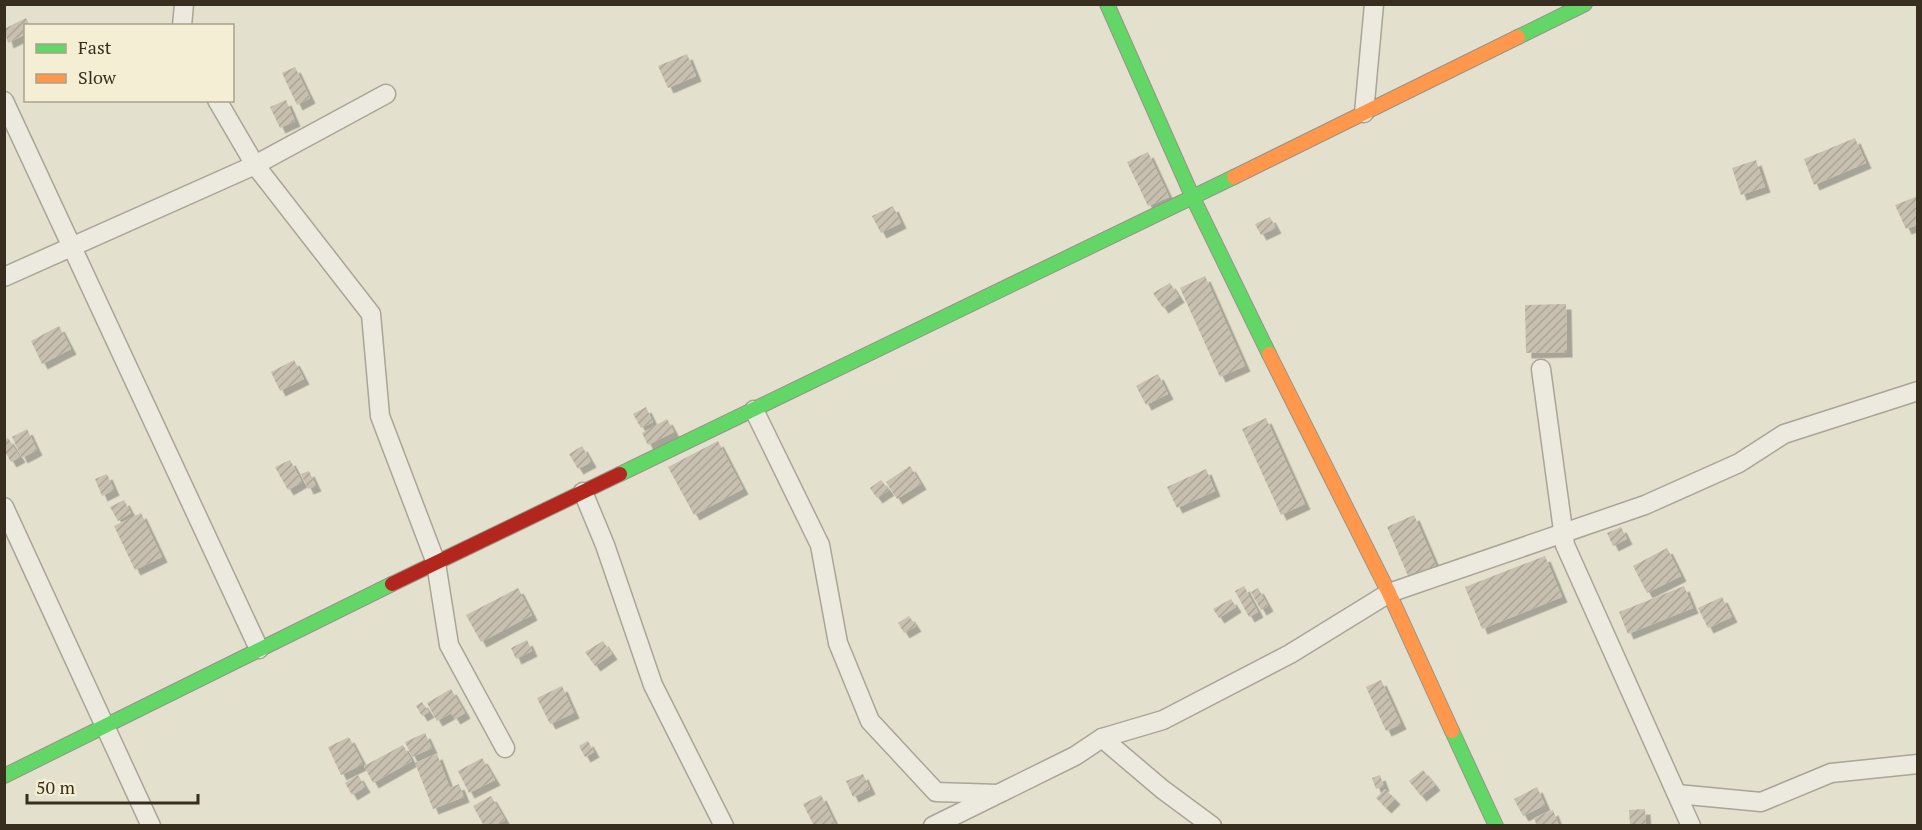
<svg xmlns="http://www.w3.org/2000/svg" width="1922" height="830" viewBox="0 0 1922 830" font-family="'PT Serif',serif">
	<defs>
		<pattern id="building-hatch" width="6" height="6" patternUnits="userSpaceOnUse" patternTransform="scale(1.5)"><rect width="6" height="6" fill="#c7bfaf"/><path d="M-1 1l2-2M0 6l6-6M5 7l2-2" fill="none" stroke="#aca496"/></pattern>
		<filter id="shadow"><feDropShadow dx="5.5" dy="5.5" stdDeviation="0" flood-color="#0004"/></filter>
	</defs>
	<rect width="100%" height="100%" fill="#e3e0ce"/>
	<!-- building -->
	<g fill="url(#building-hatch)" filter="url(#shadow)">
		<polygon points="26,18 30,26 26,26 26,34 8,43 4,29"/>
		<polygon points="687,54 696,76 668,88 658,66"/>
		<polygon points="295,67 310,98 297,105 282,73"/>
		<polygon points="286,100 295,121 280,128 270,107"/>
		<polygon points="1855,138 1866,163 1814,185 1804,159"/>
		<polygon points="1148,152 1169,197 1148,206 1127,162"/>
		<polygon points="1756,160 1765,187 1741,195 1732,168"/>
		<polygon points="1918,196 1918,225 1906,229 1895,205"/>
		<polygon points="893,206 901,223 881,233 872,216"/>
		<polygon points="1270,217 1276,228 1261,235 1255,224"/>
		<polygon points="1205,276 1245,366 1220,377 1180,288"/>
		<polygon points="1170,283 1179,297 1163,308 1153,293"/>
		<polygon points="1566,304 1567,352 1526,353 1525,305"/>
		<polygon points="59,326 71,349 42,364 31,341"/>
		<polygon points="294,360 304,379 280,391 271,372"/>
		<polygon points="1158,374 1168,394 1146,405 1136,386"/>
		<polygon points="646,407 653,422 641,428 633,414"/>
		<polygon points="1266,418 1305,504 1281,515 1242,429"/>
		<polygon points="667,419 674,432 648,445 642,433"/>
		<polygon points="27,429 37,450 22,458 12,437"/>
		<polygon points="8,438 20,457 11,462 4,450 4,440"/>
		<polygon points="718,441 743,489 694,515 668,467"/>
		<polygon points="582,446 591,462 578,469 569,454"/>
		<polygon points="290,460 302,482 288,490 275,467"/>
		<polygon points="910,466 921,484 897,499 886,482"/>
		<polygon points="1206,469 1215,491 1177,508 1167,487"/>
		<polygon points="309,471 316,486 308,489 301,474"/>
		<polygon points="107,474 114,490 102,496 95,479"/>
		<polygon points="881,480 889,490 877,498 870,488"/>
		<polygon points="124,500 131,513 118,521 110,507"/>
		<polygon points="141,513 162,557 135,570 114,526"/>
		<polygon points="1414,515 1436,566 1409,578 1387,527"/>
		<polygon points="1621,527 1627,539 1613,546 1607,533"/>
		<polygon points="1667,548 1681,576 1647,593 1633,566"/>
		<polygon points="1545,556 1562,597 1482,629 1465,587"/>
		<polygon points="1244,586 1258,612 1249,617 1235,591"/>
		<polygon points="1684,586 1693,608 1628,634 1619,612"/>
		<polygon points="518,588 532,615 481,642 466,615"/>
		<polygon points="1258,588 1268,606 1261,610 1251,592"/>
		<polygon points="1722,597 1732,617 1708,628 1698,608"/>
		<polygon points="1231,599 1236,607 1219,618 1213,609"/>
		<polygon points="909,616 916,626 904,633 898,623"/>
		<polygon points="527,640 532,651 516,659 511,648"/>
		<polygon points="603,641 612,654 595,666 585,652"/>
		<polygon points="1381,680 1401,724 1386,731 1366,687"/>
		<polygon points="562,686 574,713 550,724 537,698"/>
		<polygon points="451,689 465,713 455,719 451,713 437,721 427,703"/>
		<polygon points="422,702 429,712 422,716 416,706"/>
		<polygon points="425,733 432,748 412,757 405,742"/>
		<polygon points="349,737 363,764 341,775 328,747"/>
		<polygon points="588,741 594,752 585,757 579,746"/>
		<polygon points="403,745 412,761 373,783 364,766"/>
		<polygon points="437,754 450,788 459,784 464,797 433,809 415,763"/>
		<polygon points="482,758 495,780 469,793 458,771"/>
		<polygon points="1423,770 1435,785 1421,796 1409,781"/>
		<polygon points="863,774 870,789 853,797 846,781"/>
		<polygon points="358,775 365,787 352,795 345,783"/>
		<polygon points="1380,775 1384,786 1376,789 1372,778"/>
		<polygon points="1537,787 1545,805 1523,816 1514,799"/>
		<polygon points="1385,789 1395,799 1386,808 1376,798"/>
		<polygon points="821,795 836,826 814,826 803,804"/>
		<polygon points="491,796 505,820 495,826 484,826 473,806"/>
		<polygon points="1645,809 1646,824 1630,825 1629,810"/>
		<polygon points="1553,810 1559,826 1537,826 1534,818"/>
	</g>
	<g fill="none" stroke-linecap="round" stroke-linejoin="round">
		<!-- street casing -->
		<g stroke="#a9a597" stroke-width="21">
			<g id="street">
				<polyline points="182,26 184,4"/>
				<polyline points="217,100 255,165 371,314 380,416 436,563 449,645 505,748"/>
				<polyline points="4,101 259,649"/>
				<polyline points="1364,113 1374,4"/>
				<polyline points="4,277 255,165 386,94"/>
				<polyline points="1541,369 1565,545 1691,826"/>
				<polyline points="754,410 820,545 838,643 870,721 936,792 998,794 1075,756 1102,738 1163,720 1290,654 1389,593 1645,505 1739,463 1784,434 1918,391"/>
				<polyline points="583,492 605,545 653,685 724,826"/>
				<polyline points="4,507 151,826"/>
				<polyline points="1102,738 1162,789 1212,826"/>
				<polyline points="1677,794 1761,802 1831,773 1918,764"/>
				<polyline points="933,826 994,796"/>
			</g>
		</g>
		<!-- fast casing -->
		<g stroke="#989486" stroke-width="16">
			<g id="fast">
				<polyline points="1107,4 1193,198 1269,354"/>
				<polyline points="1518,37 1585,4"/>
				<polyline points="620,474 1234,177"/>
				<polyline points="1452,731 1496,826"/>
				<polyline points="4,776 392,584"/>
			</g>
		</g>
		<!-- slow casing -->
		<g stroke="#989486" stroke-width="16">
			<g id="slow">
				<polyline points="1234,177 1518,37"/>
				<polyline points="1269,354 1389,593 1452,731"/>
			</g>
		</g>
		<!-- jam casing -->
		<g stroke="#989486" stroke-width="16">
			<polyline id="jam" points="392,584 620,474"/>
		</g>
		<!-- street -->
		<use href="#street" stroke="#ece9df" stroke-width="18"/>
		<!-- fast -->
		<use href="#fast" stroke="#63d668" stroke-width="14"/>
		<!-- slow -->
		<use href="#slow" stroke="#ff974d" stroke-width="14"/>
		<!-- jam -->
		<use href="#jam" stroke="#b3261e" stroke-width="14"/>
	</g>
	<!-- border -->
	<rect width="1922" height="830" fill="none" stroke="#372e1f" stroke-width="12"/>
	<!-- legend -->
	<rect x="24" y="24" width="210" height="78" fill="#f4efd4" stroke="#a8a28c" stroke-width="1.5"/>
	<rect x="36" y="44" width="30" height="9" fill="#63d668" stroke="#a8a28c" stroke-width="1.5"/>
	<text x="78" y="54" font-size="18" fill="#372e1f">Fast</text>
	<rect x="36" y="74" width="30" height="9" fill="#ff974d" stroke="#a8a28c" stroke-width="1.5"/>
	<text x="78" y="84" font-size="18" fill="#372e1f">Slow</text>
	<!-- scale -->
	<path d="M27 794v9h171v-9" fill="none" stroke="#372e1f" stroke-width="3"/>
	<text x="36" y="794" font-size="18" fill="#372e1f" stroke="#f4efd4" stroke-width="4.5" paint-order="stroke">50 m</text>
</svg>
